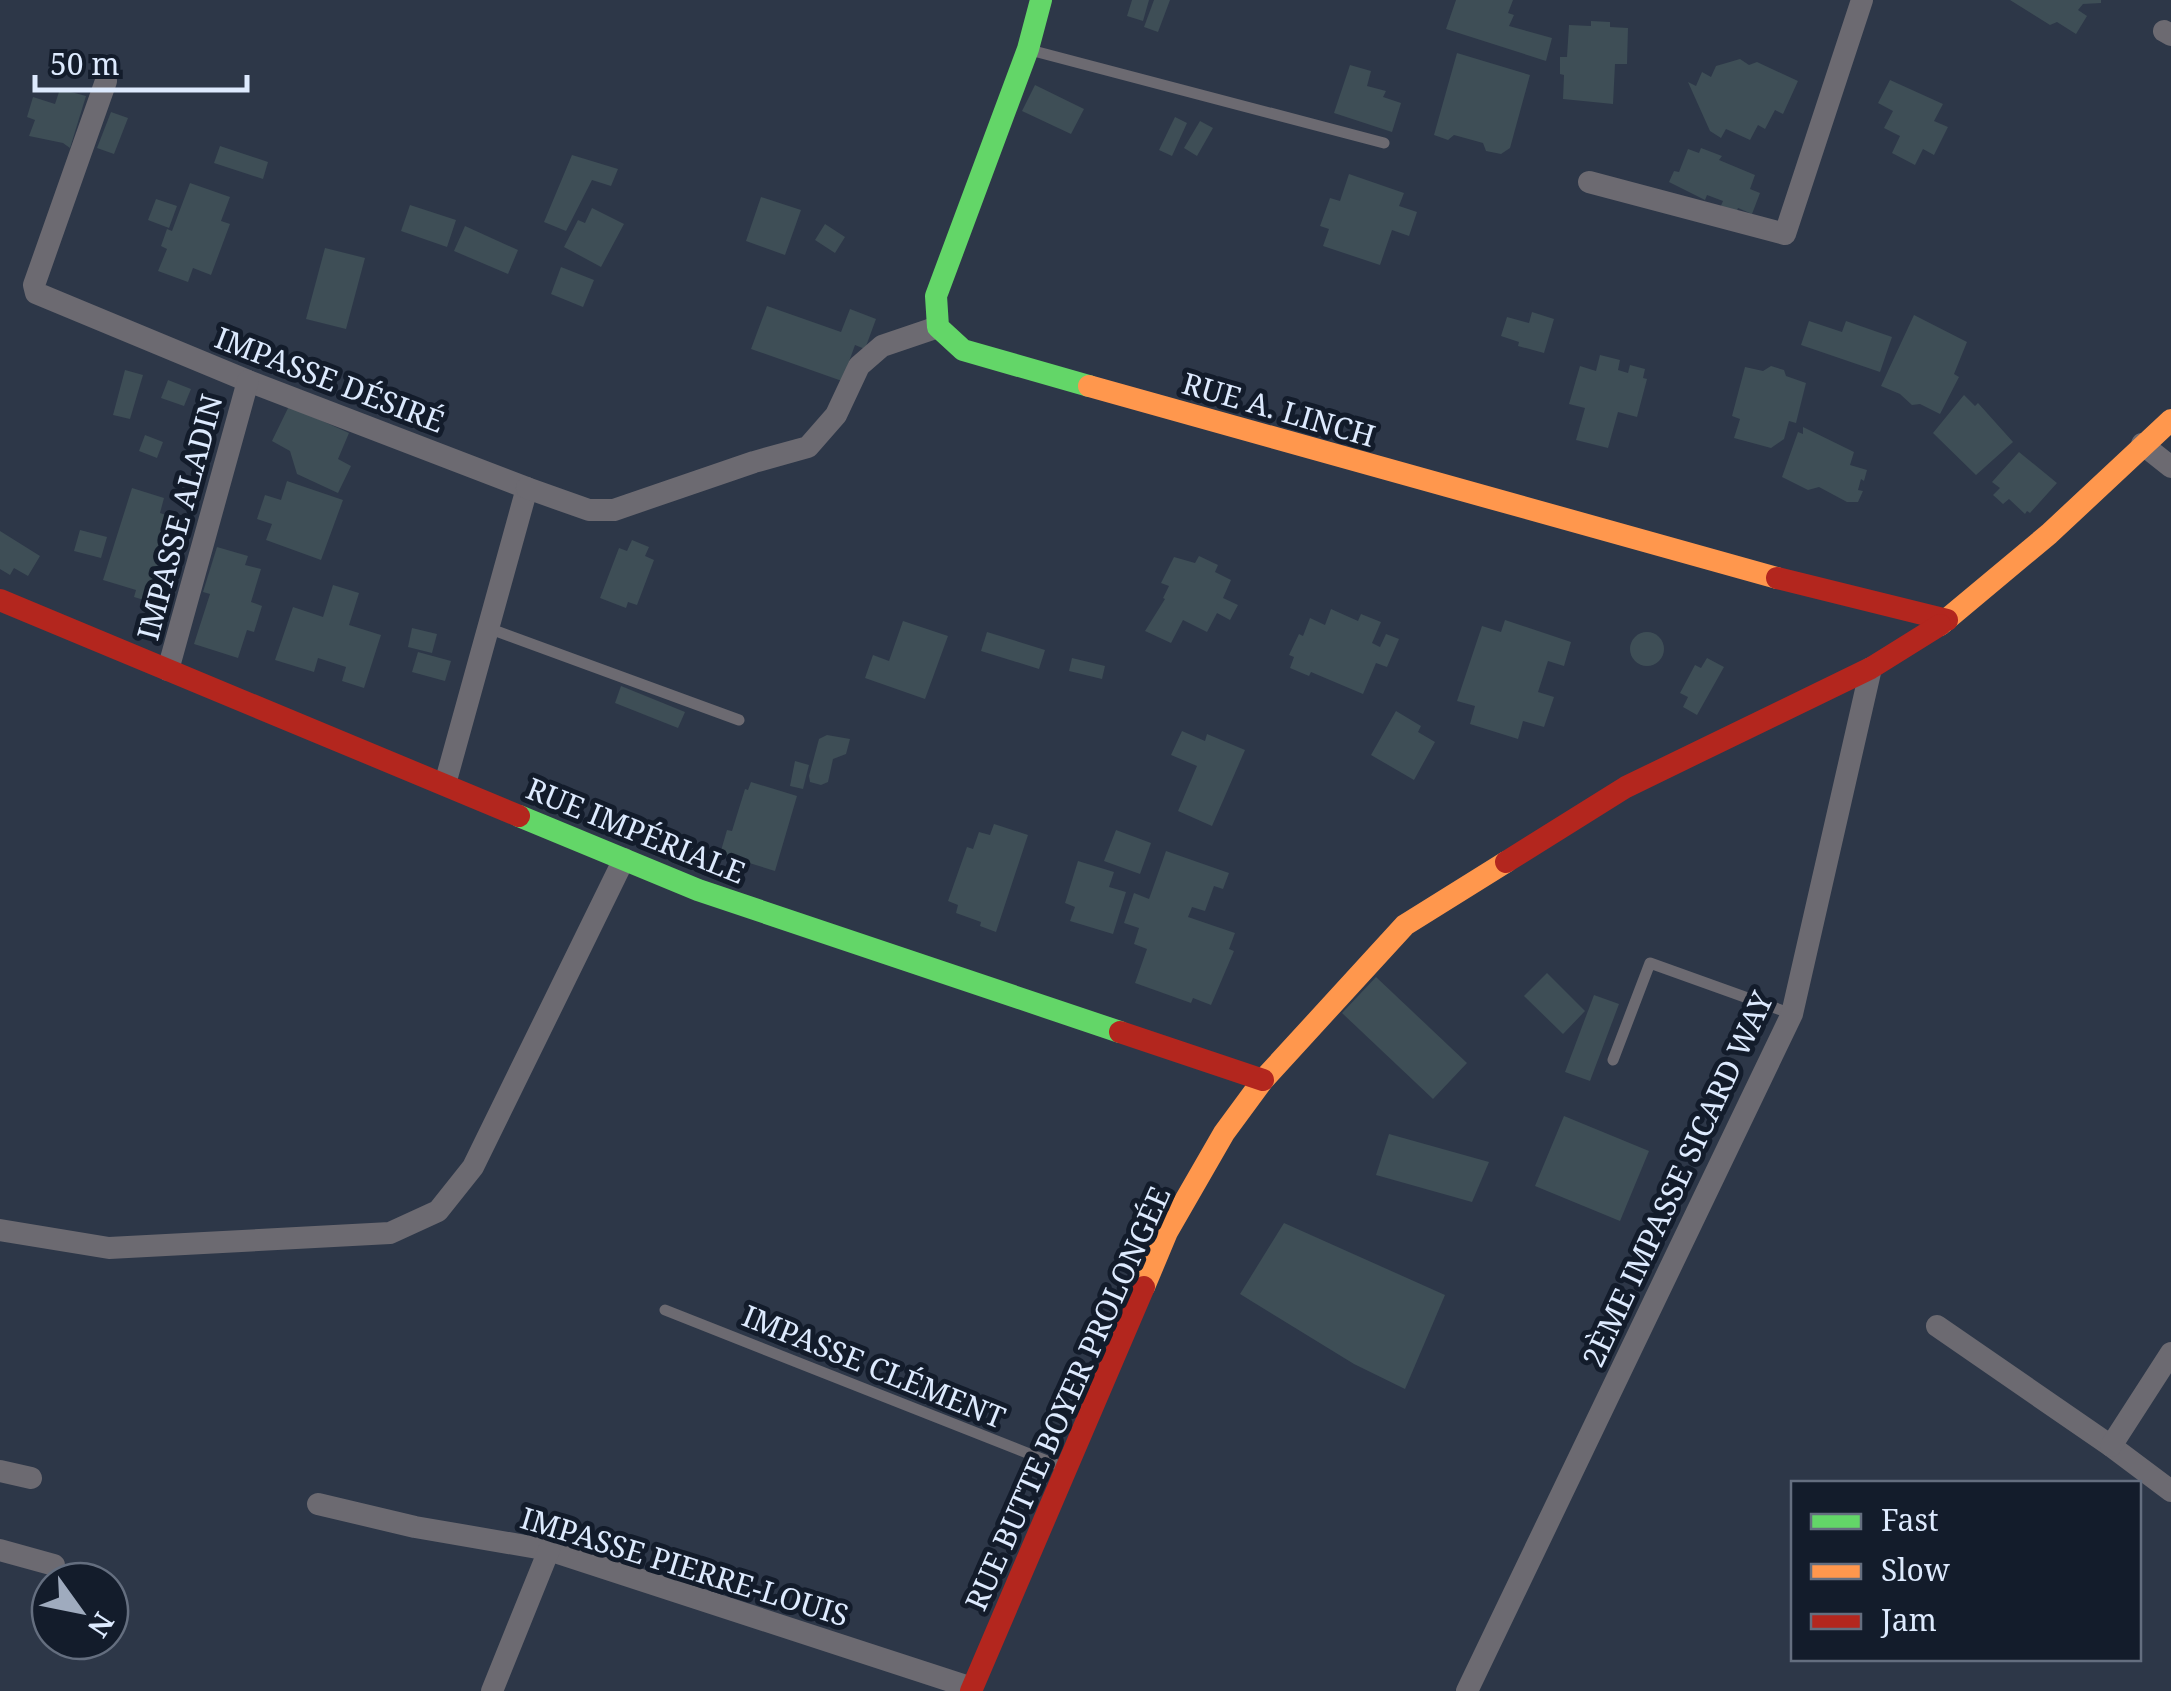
<svg xmlns="http://www.w3.org/2000/svg" width="2171" height="1691" viewBox="0 0 2171 1691" font-family="'Noto Serif',serif">
	<rect width="100%" height="100%" fill="#2d3748"/>
	<!-- building -->
	<g fill="#3e4e56">
		<polygon points="1132,0 1149,0 1143,21 1127,16"/>
		<polygon points="1154,0 1170,0 1158,32 1144,27"/>
		<polygon points="1456,0 1513,0 1508,13 1514,15 1509,26 1552,38 1546,61 1446,29"/>
		<polygon points="2010,0 2101,0 2101,3 2083,4 2078,10 2087,16 2076,34 2057,22 2050,25"/>
		<polygon points="1591,21 1610,22 1610,27 1628,28 1627,64 1615,64 1613,104 1563,99 1564,75 1560,74 1560,57 1567,57 1569,25 1591,26"/>
		<polygon points="1457,53 1530,75 1510,148 1501,154 1486,151 1483,143 1454,135 1448,140 1434,135"/>
		<polygon points="1740,59 1749,65 1757,62 1798,81 1783,114 1775,110 1765,129 1758,125 1750,140 1726,129 1721,138 1710,131 1688,82 1696,86 1702,72 1711,77 1716,66"/>
		<polygon points="1350,65 1371,71 1367,86 1386,91 1383,97 1401,103 1392,132 1334,113"/>
		<polygon points="1890,80 1943,104 1934,121 1948,127 1934,155 1923,149 1915,165 1892,153 1900,136 1884,128 1893,111 1878,103"/>
		<polygon points="1035,85 1084,109 1071,134 1022,111"/>
		<polygon points="60,89 86,96 70,148 63,143 29,136 35,120 27,117 33,97 55,104"/>
		<polygon points="111,112 128,118 114,154 97,148"/>
		<polygon points="1175,117 1187,123 1172,156 1159,150"/>
		<polygon points="1200,121 1213,128 1197,156 1184,148"/>
		<polygon points="220,146 268,162 263,179 214,163"/>
		<polygon points="1701,148 1722,156 1719,160 1755,175 1750,189 1760,193 1752,214 1738,208 1736,214 1720,208 1723,201 1707,195 1705,200 1669,182 1674,171 1679,172 1688,149 1699,153"/>
		<polygon points="572,155 618,169 611,186 592,180 566,231 544,222"/>
		<polygon points="1349,174 1404,193 1399,206 1417,212 1409,236 1392,230 1380,265 1323,246 1329,229 1320,226 1330,198 1340,201"/>
		<polygon points="190,183 230,197 221,221 230,224 211,275 193,268 188,282 158,271 167,249 161,246 167,229 172,231"/>
		<polygon points="761,197 801,210 785,255 746,241"/>
		<polygon points="156,199 177,206 169,228 148,220"/>
		<polygon points="410,205 456,220 447,247 401,231"/>
		<polygon points="592,208 624,224 601,267 564,247 578,220 585,223"/>
		<polygon points="825,224 845,237 835,253 815,240"/>
		<polygon points="465,226 518,250 508,274 454,251"/>
		<polygon points="325,248 365,258 346,329 306,319"/>
		<polygon points="561,267 594,280 583,307 551,294"/>
		<polygon points="767,306 841,332 850,309 876,319 865,349 855,345 842,381 751,349"/>
		<polygon points="1532,312 1554,319 1544,353 1518,346 1519,342 1501,336 1507,317 1529,323"/>
		<polygon points="1914,315 1967,342 1954,374 1959,377 1940,414 1920,404 1912,405 1900,394 1881,386"/>
		<polygon points="1809,321 1842,332 1846,321 1892,337 1880,372 1801,345"/>
		<polygon points="1600,355 1620,360 1618,370 1628,373 1630,365 1645,369 1643,378 1647,379 1637,417 1618,412 1608,448 1576,440 1585,408 1569,404 1580,366 1596,371"/>
		<polygon points="1771,366 1784,370 1786,376 1806,383 1796,423 1789,421 1784,439 1771,448 1734,438 1740,419 1732,416 1745,367 1763,371"/>
		<polygon points="125,370 143,375 130,419 113,415"/>
		<polygon points="168,380 191,389 184,406 161,398"/>
		<polygon points="1964,395 1975,406 1978,403 2013,442 1976,475 1933,433"/>
		<polygon points="289,406 349,433 338,459 351,466 338,493 297,474 290,451 272,441"/>
		<polygon points="1803,427 1854,452 1850,465 1867,470 1864,481 1861,479 1858,490 1863,491 1858,502 1847,502 1819,487 1808,490 1782,477 1798,432 1803,434"/>
		<polygon points="145,435 163,442 157,458 139,451"/>
		<polygon points="2019,452 2057,483 2030,513 2027,511 2025,514 2009,499 2003,504 1993,495 2000,488 1992,482"/>
		<polygon points="287,481 343,500 321,560 266,540 272,524 257,519 265,495 281,500"/>
		<polygon points="132,488 164,498 160,513 181,520 178,530 187,533 179,556 173,555 157,604 134,597 136,590 103,580"/>
		<polygon points="80,530 107,537 101,558 74,551"/>
		<polygon points="0,531 40,556 28,576 14,568 10,575 0,569"/>
		<polygon points="632,540 649,547 645,556 654,560 637,605 628,602 626,608 600,598 619,548 627,551"/>
		<polygon points="217,547 248,556 245,565 261,569 251,602 262,606 254,632 247,630 238,658 194,644 210,594 203,592"/>
		<polygon points="1199,556 1218,565 1215,572 1231,580 1223,598 1238,605 1230,620 1217,613 1207,632 1183,620 1171,643 1145,631 1165,599 1163,598 1169,586 1161,583 1174,557 1195,563"/>
		<polygon points="333,585 359,593 349,625 381,635 364,688 342,681 346,667 318,658 314,672 275,660 293,607 323,617"/>
		<polygon points="1331,609 1358,621 1361,614 1381,622 1372,643 1380,647 1386,634 1399,639 1387,667 1376,663 1363,694 1311,672 1309,676 1290,668 1294,657 1289,655 1299,634 1303,636 1310,618 1325,625"/>
		<polygon points="1505,620 1571,642 1564,666 1548,661 1538,692 1554,697 1544,727 1523,721 1518,739 1470,724 1475,706 1457,701 1482,626 1501,632"/>
		<polygon points="903,621 948,636 925,699 865,678 873,655 889,661"/>
		<polygon points="412,628 437,634 432,653 408,647"/>
		<polygon points="987,632 1045,650 1039,669 981,651"/>
		<circle cx="1647" cy="649" r="17"/>
		<polygon points="418,652 451,661 445,681 412,672"/>
		<polygon points="1072,658 1105,666 1102,679 1069,671"/>
		<polygon points="1707,658 1724,667 1697,715 1683,707 1688,697 1680,693 1695,665 1701,668"/>
		<polygon points="621,686 685,712 678,728 615,703"/>
		<polygon points="1396,711 1421,726 1418,732 1435,742 1414,780 1371,755"/>
		<polygon points="1182,731 1205,741 1207,734 1245,750 1212,826 1178,811 1197,766 1171,755"/>
		<polygon points="827,735 850,739 846,754 833,759 828,782 821,785 810,782 809,776 819,739"/>
		<polygon points="795,761 809,765 803,789 790,786"/>
		<polygon points="751,782 797,796 775,871 720,854 727,830 732,831 745,789 748,790"/>
		<polygon points="994,824 1028,835 996,932 980,926 981,922 956,913 958,905 948,901 967,847 973,849 979,832 990,835"/>
		<polygon points="1116,830 1151,843 1140,874 1104,861"/>
		<polygon points="1166,851 1229,873 1223,889 1214,886 1205,911 1192,907 1188,917 1235,933 1229,949 1234,951 1211,1005 1193,998 1191,1003 1135,983 1147,949 1134,944 1139,928 1124,923 1134,893 1149,899"/>
		<polygon points="1078,861 1114,872 1109,887 1126,892 1113,934 1070,921 1075,907 1065,903"/>
		<polygon points="1547,973 1585,1011 1563,1034 1524,996"/>
		<polygon points="1376,977 1467,1063 1433,1099 1342,1013"/>
		<polygon points="1594,995 1619,1004 1590,1081 1565,1072"/>
		<polygon points="1564,1116 1649,1151 1620,1221 1535,1186"/>
		<polygon points="1389,1134 1489,1162 1472,1202 1376,1175"/>
		<polygon points="1284,1223 1445,1295 1405,1389 1354,1364 1240,1294"/>
	</g>
	<g fill="none" stroke-linecap="round" stroke-linejoin="round">
		<!-- lane -->
		<g stroke="#6c6a71" stroke-width="11">
			<polyline points="1030,50 1384,143"/>
			<polyline points="488,628 739,720"/>
			<polyline points="1613,1060 1650,963 1792,1014"/>
			<polyline points="665,1310 1065,1468"/>
		</g>
		<!-- street -->
		<g stroke="#6c6a71" stroke-width="22">
			<polyline points="2164,31 2171,35"/>
			<polyline points="106,81 34,285 36,293 248,381 527,488 445,784"/>
			<polyline points="1589,182 1785,234 1862,0"/>
			<polyline points="2142,444 2171,467"/>
			<polyline points="527,488 589,510 614,510 754,462 808,447 836,415 859,366 882,346 938,327"/>
			<polyline points="168,670 248,381"/>
			<polyline points="0,1230 109,1248 390,1233 438,1211 473,1167 624,859"/>
			<polyline points="1937,1326 2111,1446 2171,1491"/>
			<polyline points="2111,1446 2171,1353"/>
			<polyline points="0,1471 31,1478"/>
			<polyline points="318,1504 415,1527 549,1550 972,1688"/>
			<polyline points="0,1550 54,1565"/>
			<polyline points="492,1691 549,1550"/>
			<polyline points="1467,1691 1792,1014 1871,668"/>
		</g>
		<!-- fast -->
		<g stroke="#63d668" stroke-width="22">
			<polyline points="1041,0 1028,49 936,296 938,327 963,350 1089,386"/>
			<polyline points="519,816 698,890 1120,1032"/>
		</g>
		<!-- slow -->
		<g stroke="#ff974d" stroke-width="22">
			<polyline points="1089,386 1777,578"/>
			<polyline points="1940,625 2049,534 2171,420"/>
			<polyline points="1144,1287 1167,1232 1224,1133 1263,1080 1405,925 1506,862"/>
		</g>
		<!-- jam -->
		<g stroke="#b3261e" stroke-width="22">
			<polyline points="1777,578 1947,620"/>
			<polyline points="0,600 519,816"/>
			<polyline points="1506,862 1626,787 1871,668 1940,625"/>
			<polyline points="1120,1032 1263,1080"/>
			<polyline points="971,1691 1144,1287"/>
		</g>
	</g>
	<g text-anchor="middle" dominant-baseline="central" stroke-width="10" stroke-linejoin="round" paint-order="stroke">
		<!-- street labels -->
		<g font-size="30" fill="#ddeafe" stroke="#131c2b">
			<text transform="translate(330 379) rotate(21)">IMPASSE DÉSIRÉ</text>
			<text transform="translate(1279 409) rotate(16)">RUE A. LINCH</text>
			<text transform="translate(179 517) rotate(-75)">IMPASSE ALADIN</text>
			<text transform="translate(636 830) rotate(22)">RUE IMPÉRIALE</text>
			<text transform="translate(1677 1179) rotate(-65)">2ÈME IMPASSE SICARD WAY</text>
			<text transform="translate(874 1366) rotate(22)">IMPASSE CLÉMENT</text>
			<text transform="translate(1067 1398) rotate(-66)">RUE BUTTE BOYER PROLONGÉE</text>
			<text transform="translate(685 1566) rotate(17)">IMPASSE PIERRE-LOUIS</text>
		</g>
	</g>
	<!-- legend -->
	<rect x="1791" y="1481" width="350" height="180" fill="#131c2b" stroke="#646e7f" stroke-width="2.5"/>
	<rect x="1811" y="1514" width="50" height="15" fill="#63d668" stroke="#646e7f" stroke-width="2.5"/>
	<text x="1881" y="1531" font-size="30" fill="#ddeafe">Fast</text>
	<rect x="1811" y="1564" width="50" height="15" fill="#ff974d" stroke="#646e7f" stroke-width="2.5"/>
	<text x="1881" y="1581" font-size="30" fill="#ddeafe">Slow</text>
	<rect x="1811" y="1614" width="50" height="15" fill="#b3261e" stroke="#646e7f" stroke-width="2.5"/>
	<text x="1881" y="1631" font-size="30" fill="#ddeafe">Jam</text>
	<!-- north arrow -->
	<g transform="translate(80 1611) rotate(123)"><circle r="48" fill="#131c2b" stroke="#646e7f" stroke-width="2.5"/>
	<path d="M0-8L18 38L0 25L-18 38Z" fill="#9fabbe"/>
	<text y="-15" font-size="28" font-weight="bold" text-anchor="middle" fill="#ddeafe">N</text>
	</g>
	<!-- scale -->
	<path d="M35 75v15h212v-15" fill="none" stroke="#ddeafe" stroke-width="5"/>
	<text x="50" y="75" font-size="30" fill="#ddeafe" stroke="#131c2b" stroke-width="8" paint-order="stroke">50 m</text>
</svg>
